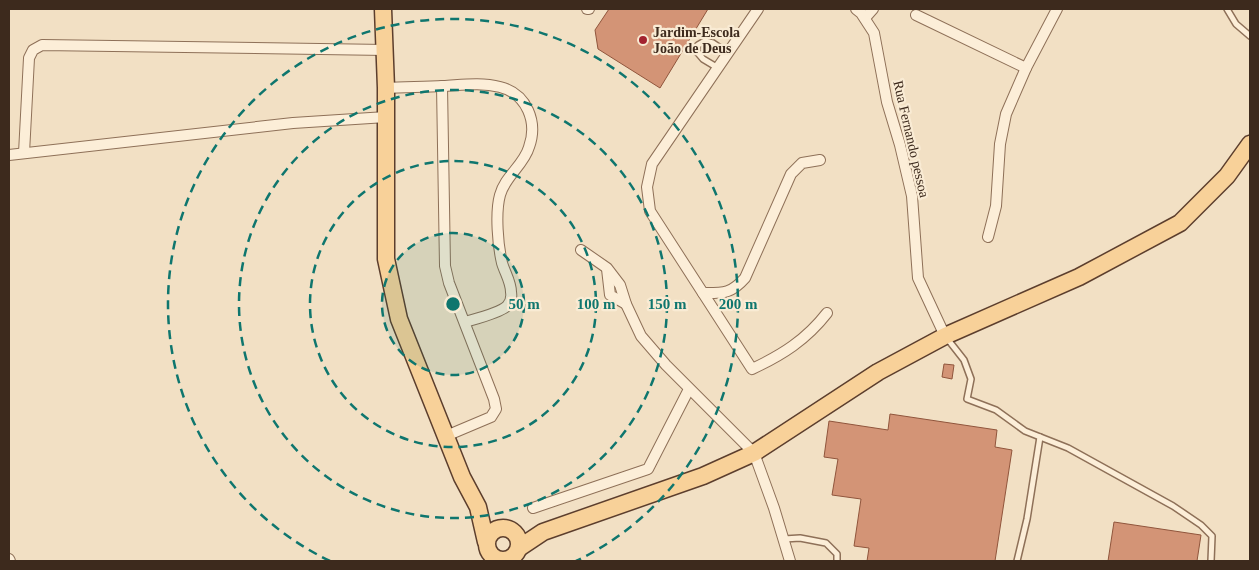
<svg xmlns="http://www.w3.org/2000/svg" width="1259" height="570" viewBox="0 0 1259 570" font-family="Georgia,serif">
	<rect width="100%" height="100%" fill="#f2e0c4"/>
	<!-- building -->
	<g fill="#d39476" stroke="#90553c">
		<polygon points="609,9 708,9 660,88 598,49 595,30"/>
		<polygon points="944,364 954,365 952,379 942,377"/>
		<polygon points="890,414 997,430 995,447 1012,450 995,561 867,561 869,548 854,546 861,499 832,495 838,459 824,457 829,421 888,430"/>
		<polygon points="1114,522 1201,535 1197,561 1108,561"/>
	</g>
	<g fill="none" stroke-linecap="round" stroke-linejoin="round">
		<!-- service casing -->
		<g stroke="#8e7058" stroke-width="8">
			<g id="service">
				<polyline points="1227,9 1236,24 1250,36"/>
				<polyline points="718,68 703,59 697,52 698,45 705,41 713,43 728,53"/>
				<polyline points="946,337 964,360 971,379 967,399 996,410 1025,431 1068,448 1173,506 1201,525 1212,536 1211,561"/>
				<polyline points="784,539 800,538 826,543 837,554 837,561"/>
				<polyline points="1017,561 1027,519 1040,437"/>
			</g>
		</g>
		<!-- minor casing -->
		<g stroke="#8e7058" stroke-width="12">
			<g id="minor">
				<polyline points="587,9 589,9"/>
				<path d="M758 9 652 164 647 187 650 211 752 369C782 355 806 340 827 313"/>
				<polyline points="856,9 861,13 874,33 887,102 900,145 912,196 918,278 945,336"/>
				<polyline points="916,15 1026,68"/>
				<polyline points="865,18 873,9"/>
				<polyline points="442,86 445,266 449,283 494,399 496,409 491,417 446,436"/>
				<path d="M386 88C405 87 424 87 443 86 462 85 481 82 500 87 527 94 538 122 529 147 524 165 505 176 500 195 495 213 498 246 502 263 505 273 511 282 511 292 512 298 511 302 507 306 500 313 475 319 465 322"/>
				<polyline points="24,153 29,58 33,50 42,45 386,50"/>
				<polyline points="9,155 293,123 386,117"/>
				<polyline points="988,237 996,206 1000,144 1006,114 1026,68 1057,9"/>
				<polyline points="581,250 607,268 620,285 626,304 641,336 666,365 754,453 774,508 790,561"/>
				<polyline points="607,269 610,295 626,304"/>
				<path d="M703 293C723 293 731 294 745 278L791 174 802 163 820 160"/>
				<polyline points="533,508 648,469 689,389"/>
				<polyline points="9,559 10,561"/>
			</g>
		</g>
		<!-- primary casing -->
		<g stroke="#5c3e2d" stroke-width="19">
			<g id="primary">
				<polyline points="383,9 386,88 386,259 399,319 462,477 478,507 486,542"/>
				<circle cx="503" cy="544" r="16"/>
				<polyline points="519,548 543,532 703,476 754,453 878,372 945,336 1079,277 1180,223 1227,176 1250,144"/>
			</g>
		</g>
		<!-- service -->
		<use href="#service" stroke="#fceed8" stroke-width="5"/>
		<!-- minor -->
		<use href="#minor" stroke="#fceed8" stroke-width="10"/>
		<!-- primary -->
		<use href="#primary" stroke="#f8d199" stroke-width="16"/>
	</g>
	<!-- distance rings -->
	<circle cx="453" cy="304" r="71" fill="#0f766e" fill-opacity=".12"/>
	<g fill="none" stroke="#0f766e" stroke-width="2.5" stroke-dasharray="9 6">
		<circle cx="453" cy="304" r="71"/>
		<circle cx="453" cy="304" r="143"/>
		<circle cx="453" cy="304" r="214"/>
		<path d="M330 561A285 285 0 1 1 576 561"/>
	</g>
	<!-- markers -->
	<circle fill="#a3232f" stroke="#f9ebd4" stroke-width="2" cx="643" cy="40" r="5"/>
	<g text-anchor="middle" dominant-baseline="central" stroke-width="4.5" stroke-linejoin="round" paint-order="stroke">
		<!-- poi labels -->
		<g font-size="14" font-weight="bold" fill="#3d2a1d" stroke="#f9ebd4" text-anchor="start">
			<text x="653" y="32">Jardim-Escola<tspan x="653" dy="16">João de Deus</tspan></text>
		</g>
		<!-- street labels -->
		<g font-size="14" fill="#3d2a1d" stroke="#f9ebd4">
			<text transform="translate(911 139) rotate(77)">Rua Fernando pessoa</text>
		</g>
	</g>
	<circle cx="453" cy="304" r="8" fill="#0f766e" stroke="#f9ebd4" stroke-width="2.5"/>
	<g font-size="15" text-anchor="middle" font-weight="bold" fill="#0f766e" stroke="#f9ebd4" stroke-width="4.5" stroke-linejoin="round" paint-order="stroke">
		<text x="524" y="309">50 m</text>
		<text x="596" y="309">100 m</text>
		<text x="667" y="309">150 m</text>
		<text x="738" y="309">200 m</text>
	</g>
	<!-- border -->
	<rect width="1259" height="570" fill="none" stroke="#3d2a1d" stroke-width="20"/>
</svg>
